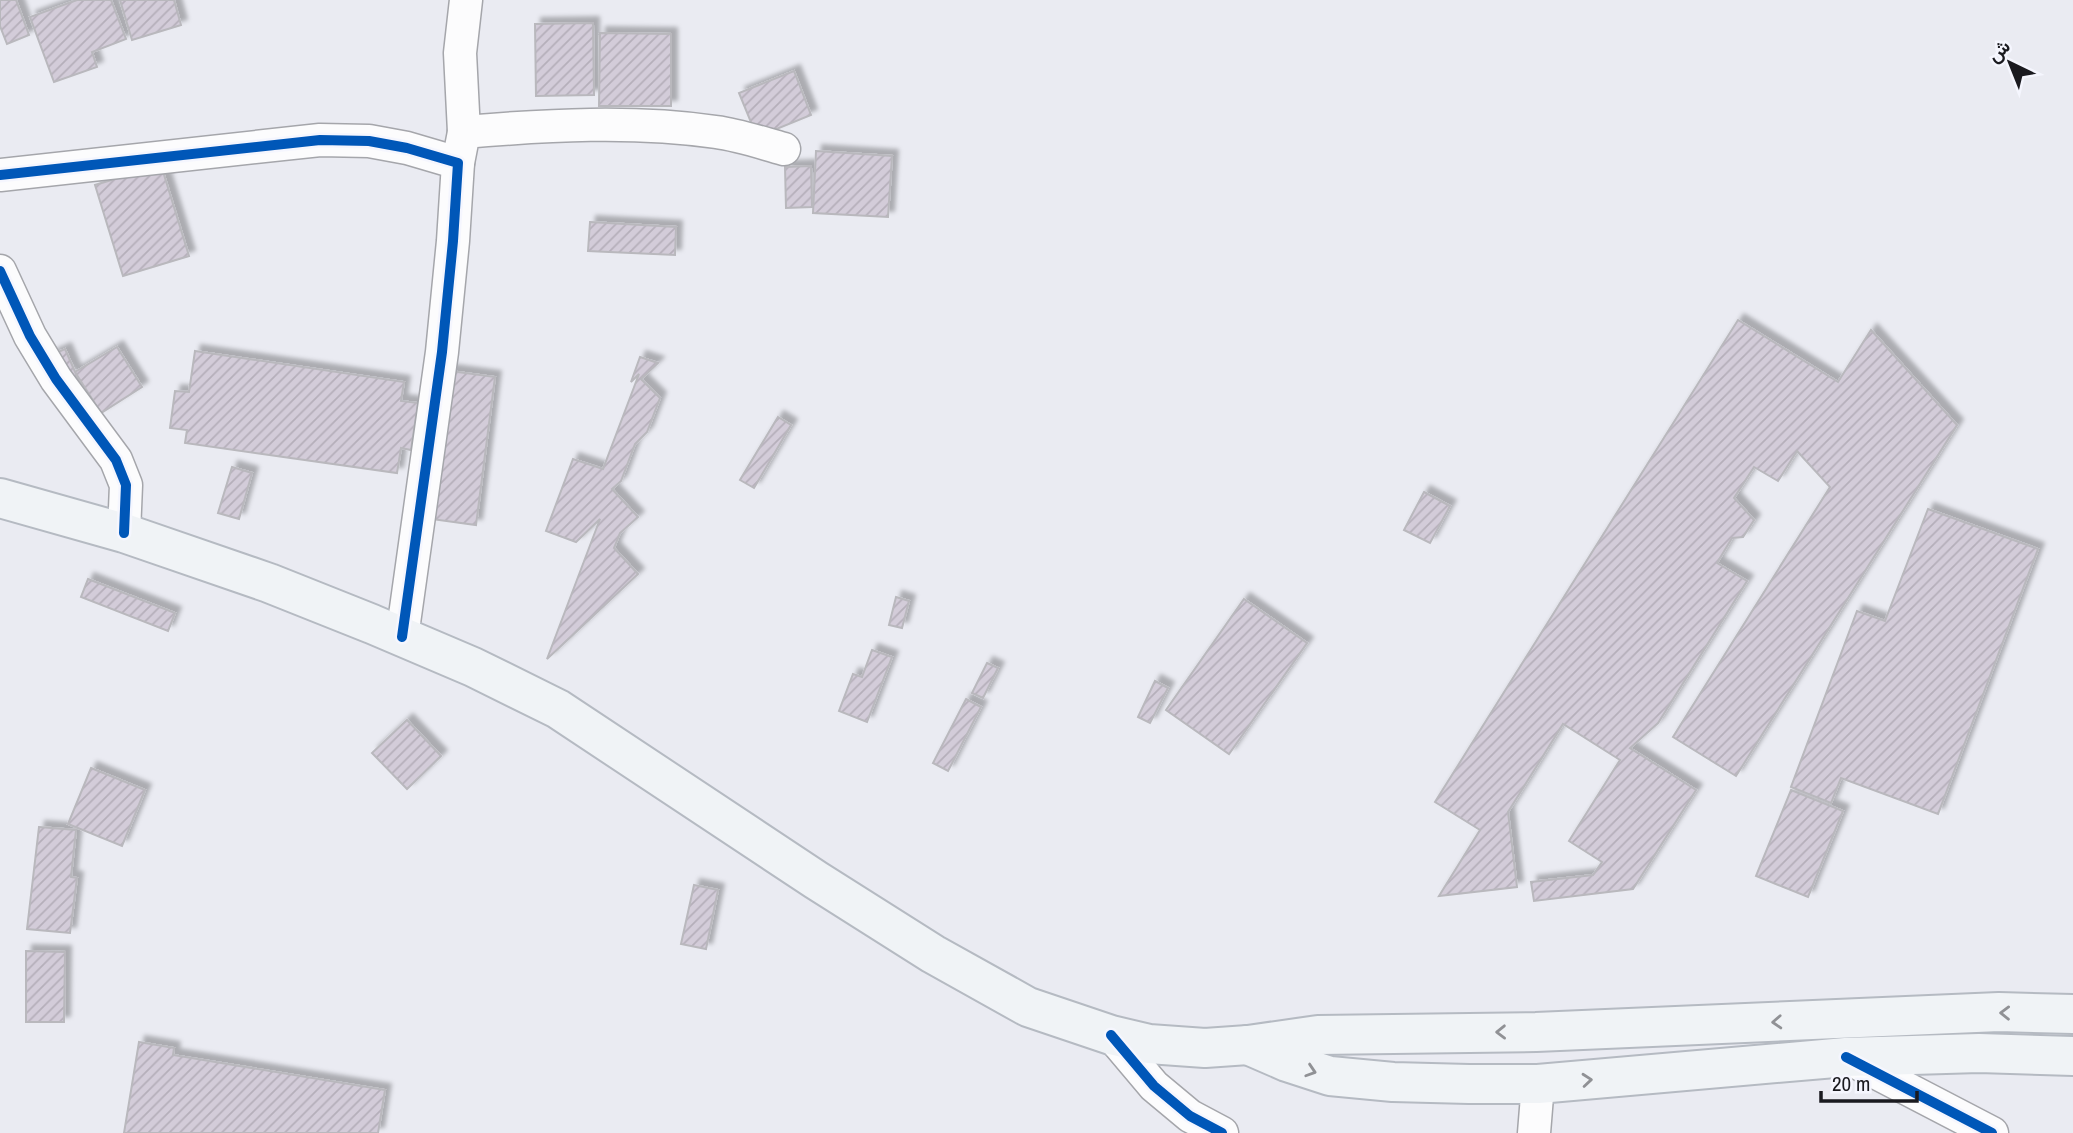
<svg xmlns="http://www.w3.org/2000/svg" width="2073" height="1133" viewBox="0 0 2073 1133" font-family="'Archivo Narrow',Vazirmatn,sans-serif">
	<defs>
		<pattern id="building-hatch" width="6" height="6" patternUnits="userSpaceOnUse" patternTransform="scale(1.75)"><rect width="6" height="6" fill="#d3ccd9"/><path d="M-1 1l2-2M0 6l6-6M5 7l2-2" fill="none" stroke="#b5afba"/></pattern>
		<filter id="shadow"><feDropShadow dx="6" dy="-6" stdDeviation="2" flood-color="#0004"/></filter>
	</defs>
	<rect width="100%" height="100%" fill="#eaebf2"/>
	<!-- building -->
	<g fill="url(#building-hatch)" stroke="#b9b8bd" stroke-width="2" filter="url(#shadow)">
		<polygon points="0,0 16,0 29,35 7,44 0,26"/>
		<polygon points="77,0 111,0 126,39 92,52 97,67 54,82 30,17"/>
		<polygon points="120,0 174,0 181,25 132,40"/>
		<polygon points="593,23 594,95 536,96 535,24"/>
		<polygon points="600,33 671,34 671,106 599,106"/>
		<polygon points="794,71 811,115 757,137 739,93"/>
		<polygon points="816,151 892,156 888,217 813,213"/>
		<polygon points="161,165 189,256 123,276 95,185"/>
		<polygon points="811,166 812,207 786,208 785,167"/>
		<polygon points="590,222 676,227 675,255 588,251"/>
		<polygon points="1738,320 1838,382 1871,330 1957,425 1736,776 1673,737 1830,487 1797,451 1778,481 1754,467 1734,498 1754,520 1743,537 1732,538 1717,563 1747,581 1658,723 1630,748 1696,790 1633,889 1534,901 1531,882 1593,875 1602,862 1569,841 1620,760 1563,724 1508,812 1517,887 1439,896 1480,830 1435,802"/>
		<polygon points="117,347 142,387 101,413 75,372"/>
		<polygon points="65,349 83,390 51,355"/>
		<polygon points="195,351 404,382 401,401 418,403 411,450 401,448 397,473 185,443 187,430 170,428 175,391 189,392"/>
		<polygon points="640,357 658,363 641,379 660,398 647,432 635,444 621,481 612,489 638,517 620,533 614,548 638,574 547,659 600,519 576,542 546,531 573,459 603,469 639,374 631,382"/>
		<polygon points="443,370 495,377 476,525 424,518"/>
		<polygon points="778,417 791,425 754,488 740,480"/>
		<polygon points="232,467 252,473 239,519 218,513"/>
		<polygon points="1424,492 1450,506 1430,543 1404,530"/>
		<polygon points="1928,509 2038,549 1938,814 1841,778 1831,803 1791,787 1857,611 1885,621"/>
		<polygon points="88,579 175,613 168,631 81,597"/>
		<polygon points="896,597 909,601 902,628 889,625"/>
		<polygon points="1244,599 1307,643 1229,754 1166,710"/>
		<polygon points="872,650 892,657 867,722 839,711 853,674 862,677"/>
		<polygon points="987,663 998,668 983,698 972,693"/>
		<polygon points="1155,681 1168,688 1150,723 1138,717"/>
		<polygon points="966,699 981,707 948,771 933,763"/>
		<polygon points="407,720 441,756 407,789 372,753"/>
		<polygon points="91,768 145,790 122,846 68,824"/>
		<polygon points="1791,790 1843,811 1808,897 1756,876"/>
		<polygon points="39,827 76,830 71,877 77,878 70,933 27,929"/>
		<polygon points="694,885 718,890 706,949 681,944"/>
		<polygon points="26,951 65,952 64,1022 26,1022"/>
		<polygon points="139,1042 174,1048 173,1055 385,1090 378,1133 124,1133"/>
	</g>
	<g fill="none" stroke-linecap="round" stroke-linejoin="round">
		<!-- street casing -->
		<g stroke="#a5a6ab" stroke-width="35">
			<g id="street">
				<polyline points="464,132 460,53 466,0"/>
				<path d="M458 163 464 132C548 125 633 120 716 132 739 135 762 143 784 149"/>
				<polyline points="0,175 320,140 369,141 407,148 458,163 453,241 442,352 402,637"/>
				<polyline points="0,271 30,336 56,379 116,460 126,485 124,533"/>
				<polyline points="1111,1035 1154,1086 1190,1116 1222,1133"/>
				<polyline points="1846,1057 1992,1133"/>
				<polyline points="1534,1133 1538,1084"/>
			</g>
		</g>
		<!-- primary casing -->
		<g stroke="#b5bac2" stroke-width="42">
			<g id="primary">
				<polyline points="0,498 124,533 269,583 372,624 473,667 558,709 816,880 933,954 1028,1007 1111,1035 1149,1044 1205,1048 1248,1045 1318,1035 1536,1032 1999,1012 2073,1014"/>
				<polyline points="1248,1045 1287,1062 1330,1076 1393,1082 1469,1084 1538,1084 1846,1057 1979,1053 2073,1056"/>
			</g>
		</g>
		<!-- street -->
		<use href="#street" stroke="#fcfcfd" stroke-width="32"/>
		<!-- primary -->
		<use href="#primary" stroke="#f0f3f6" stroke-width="38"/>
		<!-- cycleway casing -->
		<g stroke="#f5f6fe" stroke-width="15">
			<g id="cycleway">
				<polyline points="0,175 320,140 369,141 407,148 458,163 453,241 442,352 402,637"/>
				<polyline points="0,271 30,336 56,379 116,460 126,485 124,533"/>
				<polyline points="1111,1035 1154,1086 1190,1116 1222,1133"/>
				<polyline points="1846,1057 1992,1133"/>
			</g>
		</g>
		<!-- cycleway -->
		<use href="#cycleway" stroke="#0057b8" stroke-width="10"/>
	</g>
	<!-- one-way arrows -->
	<defs><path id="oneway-chevron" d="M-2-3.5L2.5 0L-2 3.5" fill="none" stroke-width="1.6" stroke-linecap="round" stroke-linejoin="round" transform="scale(1.75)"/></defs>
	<g stroke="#909195">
		<use href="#oneway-chevron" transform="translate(2005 1013) rotate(-179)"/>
		<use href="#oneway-chevron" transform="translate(1777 1022) rotate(177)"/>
		<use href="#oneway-chevron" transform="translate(1501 1032) rotate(179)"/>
		<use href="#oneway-chevron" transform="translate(1311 1071) rotate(18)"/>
		<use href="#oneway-chevron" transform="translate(1587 1080) rotate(-5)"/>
	</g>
	<!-- north arrow -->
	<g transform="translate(2010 63) rotate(317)" stroke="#f5f6fe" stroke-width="5" paint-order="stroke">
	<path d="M0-5L12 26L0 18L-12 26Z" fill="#1a1a1f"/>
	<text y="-10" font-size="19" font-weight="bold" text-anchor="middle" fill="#1a1a1f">ش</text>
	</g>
	<!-- scale -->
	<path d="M1821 1091v10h96v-10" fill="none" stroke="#1a1a1f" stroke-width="3.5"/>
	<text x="1832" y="1091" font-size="21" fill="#1a1a1f" stroke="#f5f6fe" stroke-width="5" paint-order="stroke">20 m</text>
</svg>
